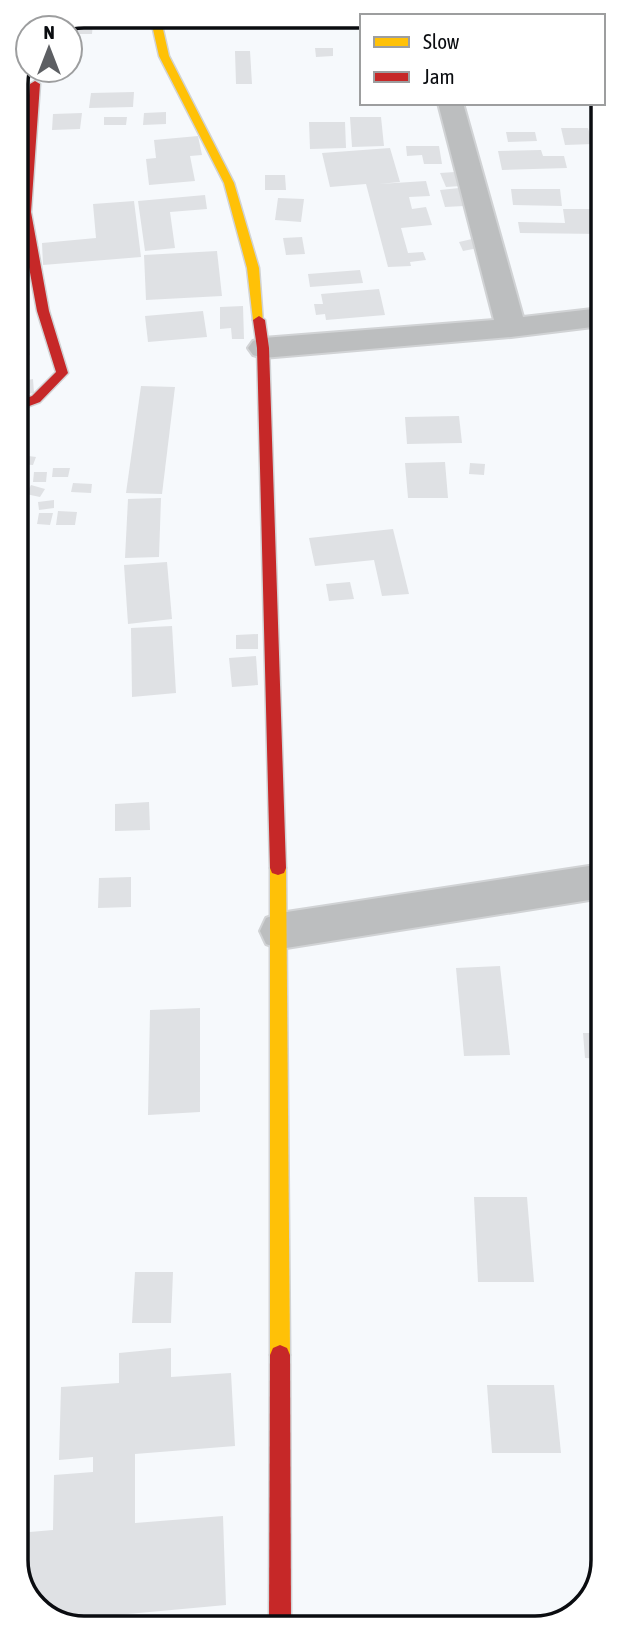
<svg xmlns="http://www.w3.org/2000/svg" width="619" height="1644" viewBox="0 0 619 1644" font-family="'Asap Condensed',sans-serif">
	<rect width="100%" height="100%" fill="#f6f9fc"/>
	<!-- building -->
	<g fill="#dfe1e4">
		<polygon points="93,23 92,34 71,34 72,24"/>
		<polygon points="315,48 333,48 333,56 316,57"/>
		<polygon points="235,51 250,51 252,84 236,84"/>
		<polygon points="134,92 133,107 89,108 91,93"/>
		<polygon points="166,112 166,124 143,125 144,113"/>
		<polygon points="82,113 80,129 52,130 53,114"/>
		<polygon points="104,117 127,117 126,125 104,125"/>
		<polygon points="350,117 381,117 384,146 352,147"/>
		<polygon points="309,122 345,122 346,148 310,149"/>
		<polygon points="561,128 588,128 593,144 565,145"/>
		<polygon points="506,132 535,132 537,141 508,142"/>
		<polygon points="198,136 202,155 190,156 195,181 149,185 146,159 156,158 154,140"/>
		<polygon points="406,146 439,146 442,164 424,164 422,155 407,156"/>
		<polygon points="390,148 400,182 379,184 426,181 430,196 409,197 412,209 426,207 432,225 401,228 408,253 423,252 426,260 410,262 411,266 388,267 366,184 330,187 322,153"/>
		<polygon points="541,150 543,156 564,156 567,168 502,170 498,151"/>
		<polygon points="590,166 601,166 601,201 600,202"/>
		<polygon points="455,172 461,186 446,187 440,173"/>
		<polygon points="265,175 285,175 286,190 265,190"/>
		<polygon points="459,188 464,206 445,207 440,190"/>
		<polygon points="511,189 560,189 562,206 513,205"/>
		<polygon points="205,195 207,209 170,212 175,248 145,251 138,201"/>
		<polygon points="278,198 304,199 301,222 275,220"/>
		<polygon points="134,201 141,257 43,265 42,243 96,238 93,204"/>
		<polygon points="563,209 598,209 601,234 520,233 518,222 565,223"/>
		<polygon points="302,237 305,254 286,255 283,238"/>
		<polygon points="472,239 478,248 463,251 459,242"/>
		<polygon points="217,251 222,296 146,300 144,255"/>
		<polygon points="360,270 363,283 310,287 308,274"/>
		<polygon points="379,289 385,315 326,320 325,314 316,315 314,304 323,304 321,294"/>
		<polygon points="243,306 244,339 232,339 231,328 220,329 220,307"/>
		<polygon points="23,311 30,355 16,357 16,312"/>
		<polygon points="203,311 207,337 148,342 145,316"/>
		<polygon points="33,379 34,393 16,396 16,382"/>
		<polygon points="141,386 175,387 162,494 126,493"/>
		<polygon points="459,416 462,443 407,444 405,417"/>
		<polygon points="21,455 36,457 33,465 18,464"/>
		<polygon points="445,462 448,498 408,498 405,463"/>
		<polygon points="470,463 485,464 484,475 469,474"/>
		<polygon points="53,468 70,468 68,477 52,477"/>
		<polygon points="34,472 47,472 46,482 33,482"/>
		<polygon points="73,483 92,484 91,493 71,492"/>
		<polygon points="31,485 45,489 40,497 26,494"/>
		<polygon points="161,498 159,557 125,558 128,499"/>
		<polygon points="54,500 54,508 39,510 38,502"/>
		<polygon points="58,511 77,512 75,525 56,525"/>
		<polygon points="39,513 53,513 50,525 37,524"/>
		<polygon points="393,529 409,594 382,596 374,560 315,566 309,538"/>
		<polygon points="167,562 172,619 128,624 124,565"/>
		<polygon points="350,582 354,599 329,601 326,584"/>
		<polygon points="172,626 176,693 132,697 131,628"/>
		<polygon points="258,634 258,649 236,649 236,635"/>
		<polygon points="256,656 258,685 232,687 229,658"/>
		<polygon points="17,696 23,696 19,748 17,748"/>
		<polygon points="149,802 150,830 115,831 115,804"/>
		<polygon points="131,877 131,907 98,908 99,878"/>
		<polygon points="500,966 510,1055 464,1056 456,968"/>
		<polygon points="200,1008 200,1112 148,1115 150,1010"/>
		<polygon points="583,1033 602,1033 602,1059 585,1058"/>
		<polygon points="474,1197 527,1197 534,1282 478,1282"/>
		<polygon points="135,1272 173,1272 171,1323 132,1323"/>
		<polygon points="171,1348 171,1377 231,1373 235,1446 135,1454 135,1523 223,1516 226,1605 117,1615 117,1628 79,1628 42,1614 18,1578 18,1533 53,1530 54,1475 93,1472 93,1457 59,1460 61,1387 119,1383 119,1353"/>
		<polygon points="487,1385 554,1385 561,1453 492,1453"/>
	</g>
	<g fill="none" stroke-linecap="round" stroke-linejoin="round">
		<!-- street casing -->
		<g stroke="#d1d3d5" stroke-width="4">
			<g id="street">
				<polygon points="438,103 463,103 523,317 601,308 601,326 511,337 263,358 253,355 248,348 253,341 263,338 494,320"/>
				<polygon points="602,864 602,898 280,949 266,944 260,931 266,918 280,913"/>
			</g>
		</g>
		<!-- slow casing -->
		<g stroke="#d1d3d5" stroke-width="3">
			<g id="slow">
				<polygon points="150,16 160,16 169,56 234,183 259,268 263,323 259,324 253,320 247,268 224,183 159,56"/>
				<polygon points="278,861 284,863 286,868 290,1355 287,1362 280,1365 273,1362 270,1355 270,868 272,863"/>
			</g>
		</g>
		<!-- jam casing -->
		<g stroke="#d1d3d5" stroke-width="3">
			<g id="jam">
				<polygon points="35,81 40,84 31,212 49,311 68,373 40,402 16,411 16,402 32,396 56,372 37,311 19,212 30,84"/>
				<polygon points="259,316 265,320 269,348 286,868 284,873 278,875 272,873 270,868 257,348 253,320"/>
				<polygon points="280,1345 287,1348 290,1355 291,1627 269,1627 270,1355 273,1348"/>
			</g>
		</g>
		<!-- street -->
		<use href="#street" fill="#bcbebf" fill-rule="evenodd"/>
		<!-- slow -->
		<use href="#slow" fill="#ffc107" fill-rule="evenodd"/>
		<!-- jam -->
		<use href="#jam" fill="#c62828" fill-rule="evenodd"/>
	</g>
	<!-- crop -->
	<path d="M0 0H619V1644H0ZM84 28H535A56 56 0 0 1 591 84V1560A56 56 0 0 1 535 1616H84A56 56 0 0 1 28 1560V84A56 56 0 0 1 84 28Z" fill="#fff" fill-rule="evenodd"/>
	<path fill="none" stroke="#0a0c10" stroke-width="3.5" d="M84 28H535A56 56 0 0 1 591 84V1560A56 56 0 0 1 535 1616H84A56 56 0 0 1 28 1560V84A56 56 0 0 1 84 28Z"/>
	<!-- legend -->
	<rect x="360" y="14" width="245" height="91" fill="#ffffff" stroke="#9d9e9f" stroke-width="2"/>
	<rect x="374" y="37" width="35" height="10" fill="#ffc107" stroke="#9d9e9f" stroke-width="2"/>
	<text x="423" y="49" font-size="21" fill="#0a0c10">Slow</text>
	<rect x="374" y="72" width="35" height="10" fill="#c62828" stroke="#9d9e9f" stroke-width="2"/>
	<text x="423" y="84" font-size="21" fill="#0a0c10">Jam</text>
	<!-- north arrow -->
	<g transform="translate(49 49)"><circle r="33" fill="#ffffff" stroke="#9d9e9f" stroke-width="2"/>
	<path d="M0-5L12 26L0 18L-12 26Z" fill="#5d5f63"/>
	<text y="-10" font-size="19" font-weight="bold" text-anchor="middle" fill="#0a0c10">N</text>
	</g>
</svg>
